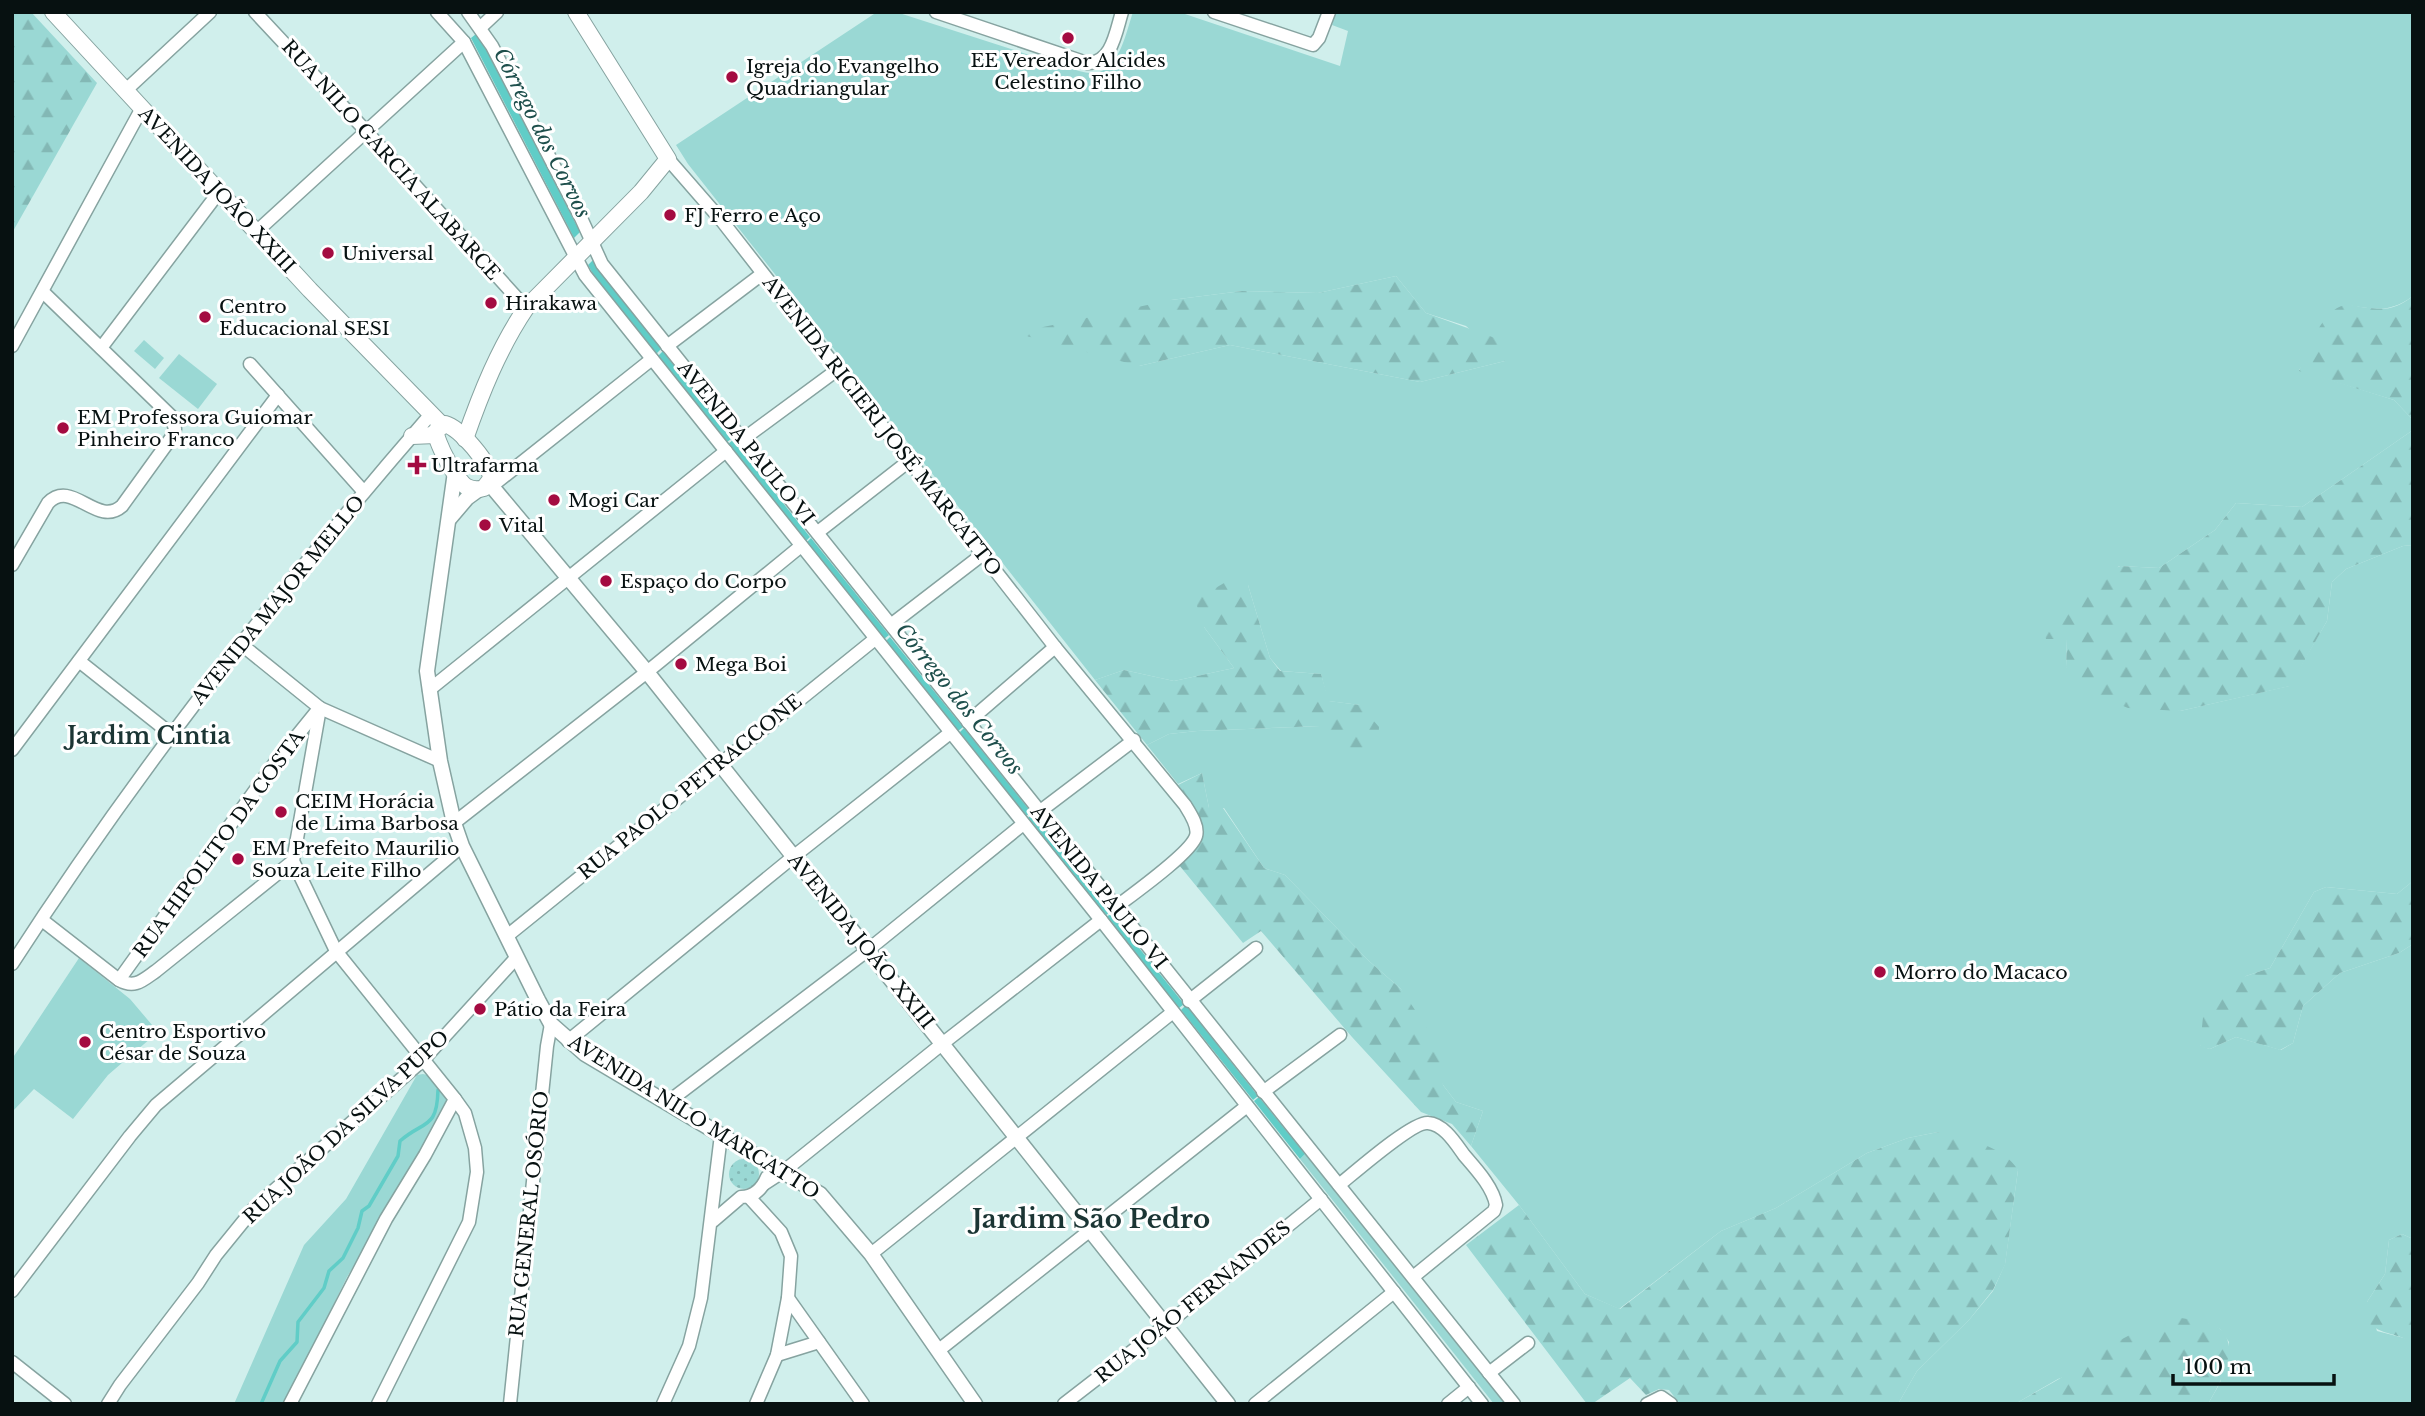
<svg xmlns="http://www.w3.org/2000/svg" width="2425" height="1416" viewBox="0 0 2425 1416" font-family="'Libre Baskerville',serif">
	<defs>
		<pattern id="forest-firs" width="22" height="20" patternUnits="userSpaceOnUse" patternTransform="scale(1.75)"><rect width="22" height="20" fill="#9ad8d4"/><path d="M5 1l3.5 6h-7zM16 11l3.5 6h-7z" fill="#83b8b5"/></pattern>
		<pattern id="garden-dots" width="8" height="8" patternUnits="userSpaceOnUse" patternTransform="scale(1.75)"><rect width="8" height="8" fill="#9ad8d4"/><path d="M2 2h.1M6 6h.1" fill="none" stroke="#83b8b5" stroke-width="1.8" stroke-linecap="round"/></pattern>
	</defs>
	<rect width="100%" height="100%" fill="#d0efec"/>
	<!-- green -->
	<g fill="#9ad8d4" fill-rule="evenodd">
		<path d="M877 12H896L1079 71C1084 72 1091 74 1096 73 1120 68 1126 32 1133 12H1179L1340 66 1348 31 1332 25 1336 12H2413V296C2388 314 2375 309 2347 305L2299 370 2394 400 2413 420V430L2302 507 2236 503 2215 530 2159 568 2119 566 2067 639 2066 667 2180 711 2289 686 2327 621 2332 582 2346 569 2403 546 2413 545V881L2397 894 2326 887 2314 892 2270 968 2246 976 2200 1046 2210 1049 2236 1037 2281 1050 2293 1043 2303 1006 2340 973 2399 953 2413 944V1239L2402 1234 2389 1240 2385 1274 2367 1302 2377 1331 2408 1339 2413 1344V1404H2208L2220 1383 2229 1342 2220 1329 2207 1323 2058 1379 2015 1404H1898L1917 1371 1969 1320 1993 1291 2005 1264 2018 1170 1938 1132 1908 1138 1867 1153 1776 1208 1721 1231 1619 1309 1585 1294 1519 1205 1471 1146 1483 1111 1456 1102 1443 1085 1401 989 1369 961 1285 875 1264 868 1224 808H1209L1202 773 1178 784 1147 745 1169 734 1197 731 1320 726 1360 705 1328 701 1321 674 1281 671 1270 658 1248 585 1204 627 1234 668 1174 681 1124 670 1095 680 688 164 676 145ZM1396 276 1426 313 1466 326 1505 361 1420 382 1230 345 1139 366 1171 300 1242 291 1318 293Z"/>
		<polygon points="144,340 164,358 155,369 134,351"/>
		<polygon points="179,354 217,384 198,409 159,378"/>
		<polygon points="79,958 130,999 158,1032 108,1075 73,1119 34,1089 12,1112 12,1059"/>
		<polygon points="423,1074 432,1076 448,1098 439,1123 347,1277 290,1393 284,1404 234,1404 304,1245 346,1199 417,1075"/>
		<polygon points="1305,1154 1505,1404 1494,1404 1300,1159"/>
	</g>
	<!-- forest -->
	<g fill="url(#forest-firs)">
		<polygon points="12,12 31,12 97,83 12,233"/>
		<polygon points="1396,276 1426,313 1495,338 1502,348 1505,361 1420,382 1230,345 1139,366 1015,333 1171,300 1242,291 1318,293"/>
		<path d="M2413 296V420L2394 400 2299 371C2307 352 2322 309 2345 305 2350 304 2356 306 2361 307 2385 310 2393 311 2413 296Z"/>
		<polygon points="2413,430 2413,545 2403,546 2346,569 2332,582 2327,621 2290,686 2180,711 2128,708 2077,687 2066,667 2067,639 2046,639 2043,629 2061,601 2120,566 2159,568 2215,530 2236,503 2302,507"/>
		<polygon points="1236,576 1248,585 1270,658 1280,671 1321,674 1329,701 1360,705 1379,727 1378,746 1350,751 1320,726 1197,731 1169,734 1147,745 1095,680 1124,670 1174,681 1234,668 1204,627 1195,600"/>
		<path d="M1202 773 1209 808H1223L1264 868 1285 875 1369 961 1401 989 1439 1046 1443 1085 1456 1102 1483 1111 1471 1146 1452 1124 1421 1112 1352 1037 1261 931 1243 943 1179 865C1187 857 1198 849 1200 838 1203 820 1187 798 1178 785Z"/>
		<polygon points="2413,881 2413,944 2399,953 2340,973 2303,1006 2293,1043 2280,1050 2236,1037 2210,1049 2200,1047 2204,1007 2246,976 2270,968 2314,892 2326,887 2397,894"/>
		<path d="M1938 1132C1963 1137 2004 1146 2018 1170L2005 1265 1993 1290 1969 1320 1917 1371 1898 1404H1680L1669 1390 1659 1389 1646 1395 1630 1378 1592 1404H1587L1466 1245 1519 1205 1585 1294 1620 1309 1721 1231 1776 1208 1867 1153 1908 1138Z"/>
		<path d="M2402 1234 2413 1239V1344C2399 1332 2383 1337 2366 1321L2367 1302 2385 1274 2389 1240Z"/>
		<path d="M2181 1318C2193 1320 2209 1321 2219 1328 2242 1346 2219 1385 2208 1404H2015C2030 1395 2044 1388 2059 1379 2102 1352 2129 1328 2181 1318Z"/>
	</g>
	<!-- garden -->
	<circle fill="url(#garden-dots)" cx="744" cy="1174" r="15"/>
	<!-- water -->
	<g fill="#60cdc7">
		<polygon points="476,34 486,48 580,232 574,238 471,38"/>
		<polygon points="594,259 596,265 661,349 656,354 593,274 588,265"/>
		<polygon points="663,351 731,439 727,442 658,356"/>
		<polygon points="733,440 810,537 806,541 728,444"/>
		<polygon points="811,538 889,635 884,639 807,542"/>
		<polygon points="890,637 963,727 958,731 886,641"/>
		<polygon points="964,728 1031,812 1026,816 959,733"/>
		<polygon points="1032,815 1111,911 1105,916 1028,818"/>
		<polygon points="1111,913 1184,1004 1179,1008 1107,917"/>
		<polygon points="1186,1005 1258,1096 1253,1100 1181,1010"/>
		<polygon points="1259,1097 1305,1154 1300,1159 1254,1101"/>
	</g>
	<g fill="none" stroke-linecap="round" stroke-linejoin="round">
		<!-- stream -->
		<path stroke="#60cdc7" stroke-width="3.5" d="M261 1404 280 1361 297 1342 298 1322 324 1288 329 1271 343 1258 358 1228 362 1211 369 1206 398 1156 400 1141C424 1120 437 1130 438 1090"/>
		<!-- minor casing -->
		<g stroke="#86a3a0" stroke-width="15">
			<g id="minor">
				<polyline points="255,12 366,131 526,308"/>
				<polyline points="437,12 464,42 585,275 1101,920 1482,1404"/>
				<polyline points="468,12 492,46 581,218 602,264 1514,1404"/>
				<path d="M936 12 1087 63C1112 64 1116 31 1122 12"/>
				<polyline points="1214,12 1313,45 1319,38 1329,12"/>
				<polyline points="481,27 497,12"/>
				<polyline points="126,90 210,12"/>
				<path d="M668 159 722 221 1055 647 1185 805C1190 813 1199 826 1196 836 1191 853 1133 894 1116 907"/>
				<polyline points="256,232 464,42"/>
				<polyline points="12,346 142,108"/>
				<polyline points="667,346 762,274"/>
				<polyline points="101,348 219,192"/>
				<polyline points="250,364 364,492"/>
				<polyline points="742,440 837,370"/>
				<polyline points="492,486 652,359"/>
				<polyline points="818,532 909,461"/>
				<path d="M12 565 48 503C72 478 97 528 122 506L174 434 175 429 171 416 43 292"/>
				<polyline points="892,624 983,554"/>
				<polyline points="242,645 320,708 440,761"/>
				<polyline points="79,661 171,734"/>
				<polyline points="429,690 726,451"/>
				<polyline points="320,708 293,861 336,951 455,1099 465,1113 475,1148 477,1172 469,1222 378,1404"/>
				<polyline points="968,722 1055,647"/>
				<polyline points="12,750 278,395"/>
				<polyline points="1039,812 1134,740"/>
				<polyline points="454,823 647,672 801,546"/>
				<path d="M42 920 119 980C135 989 143 980 156 971L293 861"/>
				<polyline points="507,936 875,639"/>
				<path d="M12 964C137 770 280 588 431 414"/>
				<polyline points="119,980 274,764 317,711"/>
				<polyline points="1189,1001 1256,948"/>
				<polyline points="568,1041 793,857 950,733"/>
				<polyline points="1263,1092 1340,1035"/>
				<polyline points="668,1102 868,950 1022,825"/>
				<polyline points="764,1184 784,1171 942,1044 1101,920"/>
				<path d="M1339 1185C1354 1173 1413 1121 1428 1123 1444 1124 1456 1144 1464 1155 1476 1169 1493 1187 1496 1205L1494 1211 1413 1277"/>
				<polyline points="749,1197 781,1232 791,1256 788,1298 777,1355 756,1404"/>
				<path d="M713 1221 741 1197C754 1197 762 1189 767 1177"/>
				<polyline points="871,1254 1173,1012"/>
				<polyline points="12,1291 130,1136 156,1105 462,846"/>
				<polyline points="788,1298 863,1404"/>
				<polyline points="939,1350 1247,1106"/>
				<polyline points="777,1355 819,1342"/>
				<polyline points="12,1362 65,1404"/>
				<polyline points="1489,1373 1528,1343"/>
				<polyline points="108,1404 120,1385 198,1283 216,1255 255,1207 424,1059 517,957"/>
				<polyline points="290,1404 386,1219 425,1155 455,1099"/>
				<polyline points="510,1404 547,1046 551,1024"/>
				<polyline points="663,1404 689,1346 701,1298 721,1135"/>
				<polyline points="1064,1404 1166,1325 1321,1199"/>
				<polyline points="1255,1404 1394,1292"/>
				<polyline points="1448,1404 1469,1387"/>
				<polyline points="1647,1404 1661,1397 1671,1404"/>
			</g>
		</g>
		<!-- tertiary casing -->
		<g stroke="#86a3a0" stroke-width="17">
			<g id="tertiary">
				<polyline points="455,472 427,671 440,761 454,823 462,846 538,1000 551,1024 585,1054 820,1194 871,1254 975,1404"/>
				<polyline points="489,483 647,672 1228,1404"/>
				<polyline points="450,518 467,498 478,490"/>
			</g>
		</g>
		<!-- secondary casing -->
		<g stroke="#86a3a0" stroke-width="18">
			<g id="secondary">
				<polyline points="53,12 310,290 442,425"/>
				<path d="M445 424C460 428 491 464 491 479L484 488C478 490 473 490 467 487 457 482 435 441 436 431Z"/>
				<polyline points="412,436 435,435"/>
				<path d="M465 439C481 393 499 348 526 308L641 192 668 159 576 12"/>
			</g>
		</g>
		<!-- minor -->
		<use href="#minor" stroke="#fff" stroke-width="12"/>
		<!-- tertiary -->
		<use href="#tertiary" stroke="#fff" stroke-width="14"/>
		<!-- secondary -->
		<use href="#secondary" stroke="#fff" stroke-width="16"/>
	</g>
	<!-- markers -->
	<g fill="#a40b41" stroke="#fff" stroke-width="2.5">
		<circle cx="1068" cy="38" r="7"/>
		<circle cx="732" cy="77" r="7"/>
		<circle cx="670" cy="215" r="7"/>
		<circle cx="328" cy="253" r="7"/>
		<circle cx="491" cy="303" r="7"/>
		<circle cx="205" cy="317" r="7"/>
		<circle cx="63" cy="428" r="7"/>
		<path d="M413.5 454.5h7v7h7v7h-7v7h-7v-7h-7v-7h7z"/>
		<circle cx="554" cy="500" r="7"/>
		<circle cx="485" cy="525" r="7"/>
		<circle cx="606" cy="581" r="7"/>
		<circle cx="681" cy="664" r="7"/>
		<circle cx="281" cy="812" r="7"/>
		<circle cx="238" cy="859" r="7"/>
		<circle cx="1880" cy="972" r="7"/>
		<circle cx="480" cy="1009" r="7"/>
		<circle cx="85" cy="1042" r="7"/>
	</g>
	<g text-anchor="middle" dominant-baseline="central" stroke-width="6" stroke-linejoin="round" paint-order="stroke">
		<!-- poi labels -->
		<g font-size="19" fill="#071111" stroke="#fff" text-anchor="start">
			<text x="1068" y="60" text-anchor="middle">EE Vereador Alcides<tspan x="1068" dy="22">Celestino Filho</tspan></text>
			<text x="746" y="66">Igreja do Evangelho<tspan x="746" dy="22">Quadriangular</tspan></text>
			<text x="684" y="215">FJ Ferro e Aço</text>
			<text x="342" y="253">Universal</text>
			<text x="505" y="303">Hirakawa</text>
			<text x="219" y="306">Centro<tspan x="219" dy="22">Educacional SESI</tspan></text>
			<text x="77" y="417">EM Professora Guiomar<tspan x="77" dy="22">Pinheiro Franco</tspan></text>
			<text x="431" y="465">Ultrafarma</text>
			<text x="568" y="500">Mogi Car</text>
			<text x="499" y="525">Vital</text>
			<text x="620" y="581">Espaço do Corpo</text>
			<text x="695" y="664">Mega Boi</text>
			<text x="295" y="801">CEIM Horácia<tspan x="295" dy="22">de Lima Barbosa</tspan></text>
			<text x="252" y="848">EM Prefeito Maurilio<tspan x="252" dy="22">Souza Leite Filho</tspan></text>
			<text x="1894" y="972">Morro do Macaco</text>
			<text x="494" y="1009">Pátio da Feira</text>
			<text x="99" y="1031">Centro Esportivo<tspan x="99" dy="22">César de Souza</tspan></text>
		</g>
		<!-- street labels -->
		<g font-size="19" fill="#071111" stroke="#fff">
			<text transform="translate(391 160) rotate(48)">RUA NILO GARCIA ALABARCE</text>
			<text transform="translate(217 190) rotate(47)">AVENIDA JOÃO XXIII</text>
			<text transform="translate(882 426) rotate(52)">AVENIDA RICIERI JOSÉ MARCATTO</text>
			<text transform="translate(746 443) rotate(51)">AVENIDA PAULO VI</text>
			<text transform="translate(278 600) rotate(-51)">AVENIDA MAJOR MELLO</text>
			<text transform="translate(690 787) rotate(-39)">RUA PAOLO PETRACCONE</text>
			<text transform="translate(219 844) rotate(-54)">RUA HIPOLITO DA COSTA</text>
			<text transform="translate(1099 887) rotate(51)">AVENIDA PAULO VI</text>
			<text transform="translate(861 941) rotate(51)">AVENIDA JOÃO XXIII</text>
			<text transform="translate(694 1117) rotate(32)">AVENIDA NILO MARCATTO</text>
			<text transform="translate(346 1127) rotate(-43)">RUA JOÃO DA SILVA PUPO</text>
			<text transform="translate(529 1214) rotate(-84)">RUA GENERAL OSÓRIO</text>
			<text transform="translate(1193 1302) rotate(-39)">RUA JOÃO FERNANDES</text>
		</g>
		<!-- water labels -->
		<g font-size="21" font-style="italic" fill="#1e4f4c" stroke="#fff">
			<text transform="translate(542 133) rotate(63)">Córrego dos Corvos</text>
			<text transform="translate(959 699) rotate(51)">Córrego dos Corvos</text>
		</g>
		<!-- quarter labels -->
		<g font-size="23" font-weight="bold" fill="#1b3534" stroke="#fff">
			<text x="149" y="736">Jardim Cintia</text>
		</g>
		<!-- district labels -->
		<g font-size="26" font-weight="bold" fill="#1b3534" stroke="#fff">
			<text x="1091" y="1219">Jardim São Pedro</text>
		</g>
	</g>
	<!-- border -->
	<rect width="2425" height="1416" fill="none" stroke="#071111" stroke-width="28"/>
	<!-- scale -->
	<path d="M2173 1374v10h161v-10" fill="none" stroke="#071111" stroke-width="3.5"/>
	<text x="2184" y="1374" font-size="21" fill="#071111" stroke="#ffffff" stroke-width="5" paint-order="stroke">100 m</text>
</svg>
